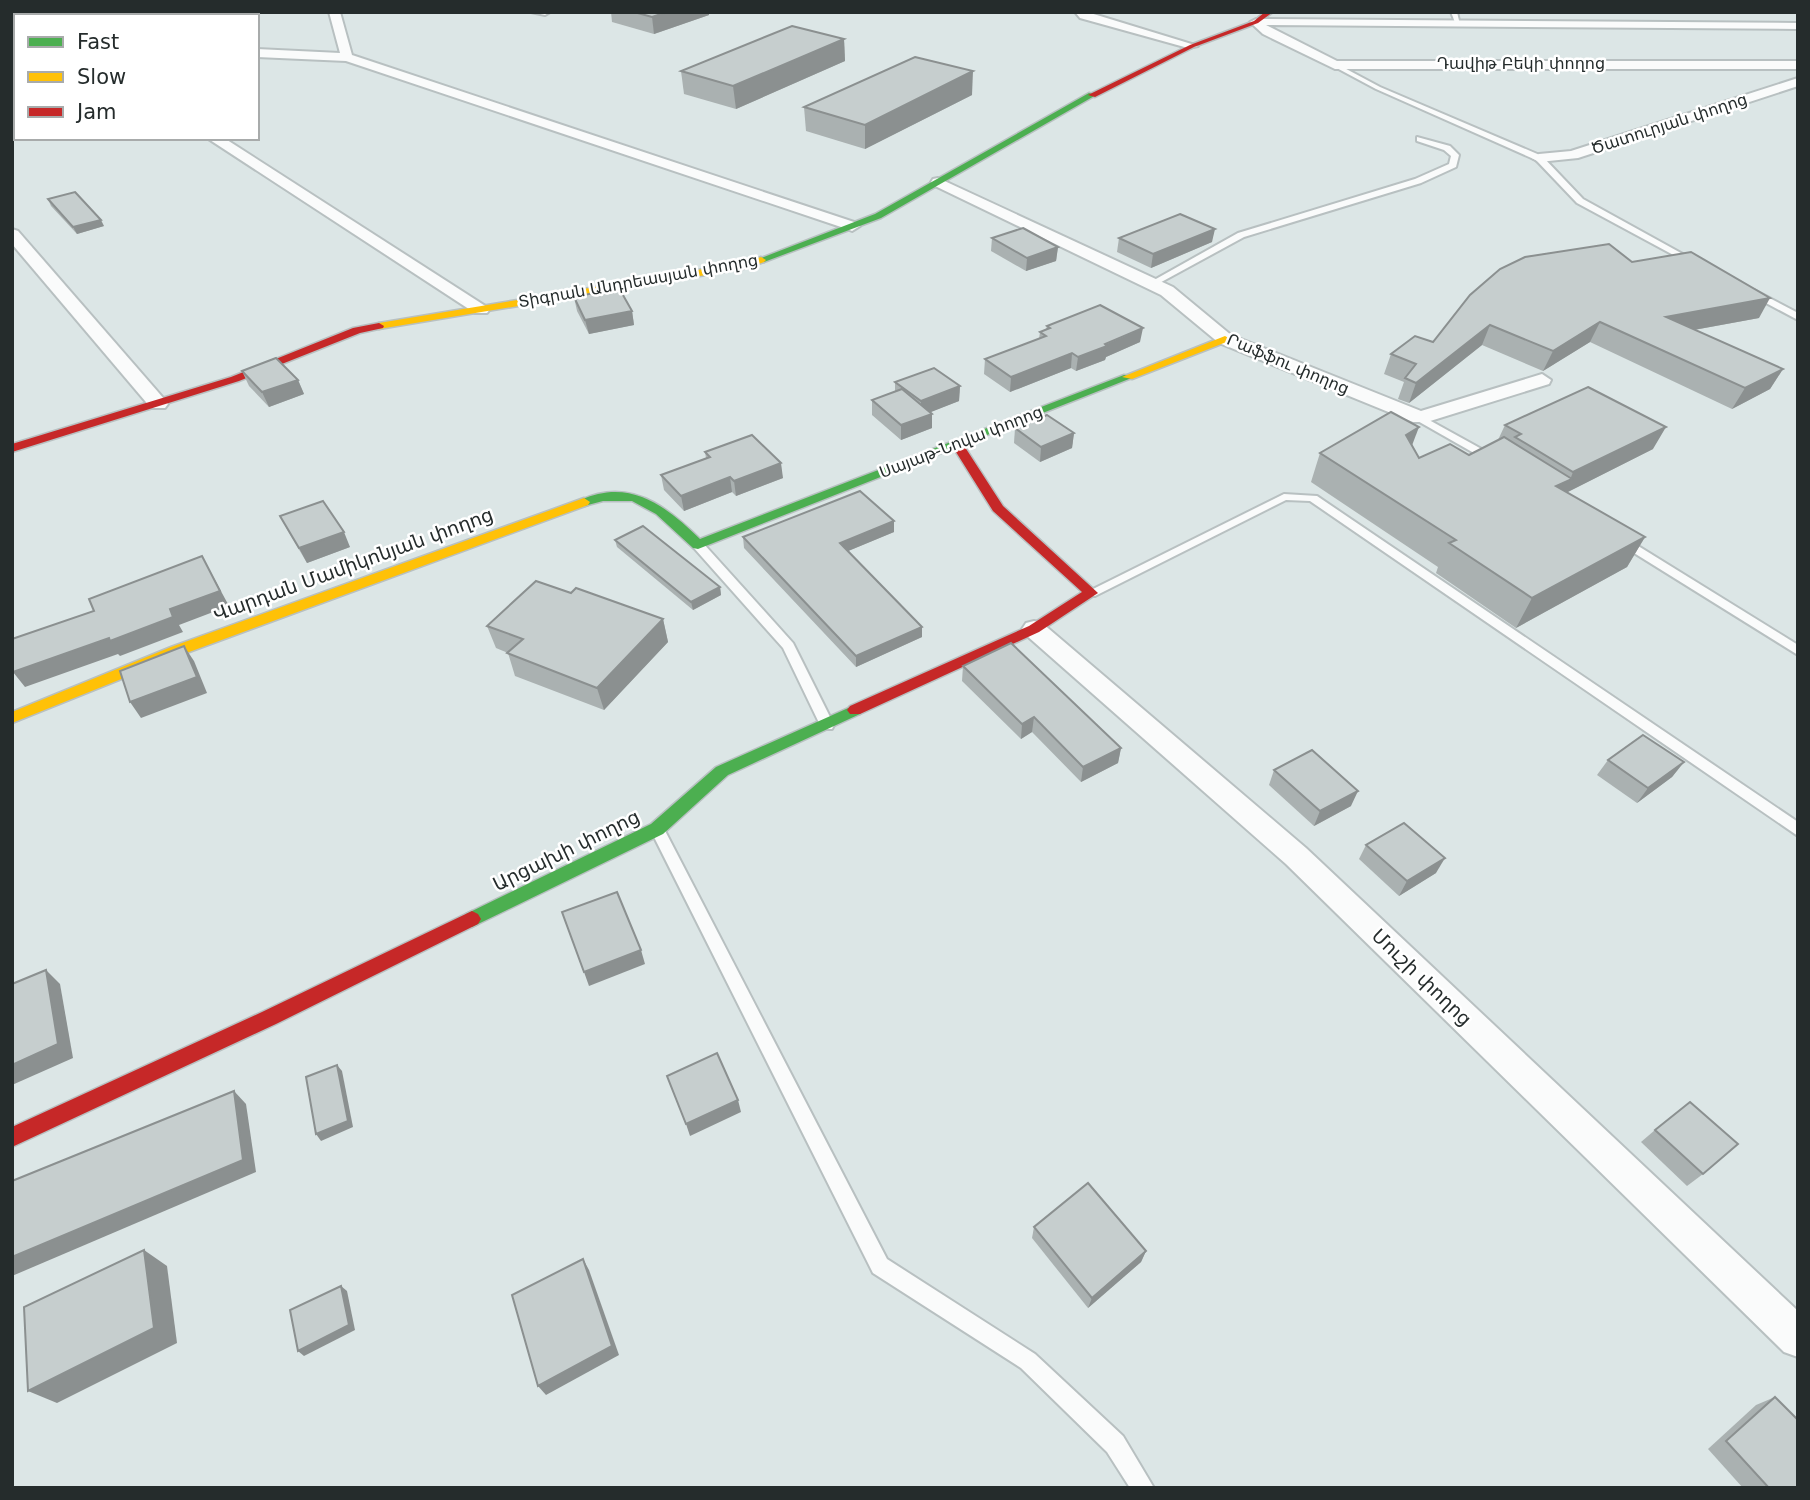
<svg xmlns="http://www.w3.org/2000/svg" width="1810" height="1500" viewBox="0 0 1810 1500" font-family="'DejaVu Sans','Noto Sans Armenian',sans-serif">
	<rect width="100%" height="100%" fill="#dce6e6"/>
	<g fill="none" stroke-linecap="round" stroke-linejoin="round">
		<!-- lane casing -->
		<g stroke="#b8c0c1" stroke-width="4">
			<g id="lane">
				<polygon points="1451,12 1457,12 1460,25 1456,25"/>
				<polygon points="1335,63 1380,87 1542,156 1583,199 1699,263 1692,265 1577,203 1536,160 1376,89 1333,66"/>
				<polygon points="1417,137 1450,146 1459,155 1456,167 1421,183 1244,237 1154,286 1147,284 1238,233 1415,179 1449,164 1451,156 1444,150 1417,141"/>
				<polygon points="1754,290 1798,313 1798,320 1751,295 1750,293"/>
				<polygon points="1420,415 1496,457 1497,459 1496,461 1488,461 1416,420 1415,418"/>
				<polygon points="1284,494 1317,496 1798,822 1798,836 1310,501 1286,500 1095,596 1087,596 1085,593"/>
				<polygon points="1622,536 1798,645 1798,655 1618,543 1616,540"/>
				<polygon points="698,541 702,542 793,643 834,725 832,729 822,729 783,648 694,548 692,545"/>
				<polygon points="657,823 662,825 887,1259 1035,1354 1123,1436 1154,1488 1130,1488 1107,1452 1021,1368 873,1273 650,829 652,825"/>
			</g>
		</g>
		<!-- street casing -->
		<g stroke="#b8c0c1" stroke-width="4">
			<g id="street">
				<polygon points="187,12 200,12 196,16 183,16"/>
				<polygon points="329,12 340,12 352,55 857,223 860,226 852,231 847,229 346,61 257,57 257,49 340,53"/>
				<polygon points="531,12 550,12 545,15"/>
				<polygon points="1075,12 1087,12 1198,46 1188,48 1080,18"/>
				<polygon points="1256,19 1798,23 1798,29 1266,25 1337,61 1798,61 1798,69 1335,69 1263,34 1250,22"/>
				<rect x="12" y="37" width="4" height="6"/>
				<polygon points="1798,78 1798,86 1578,158 1539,162 1532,158 1539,154 1571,151"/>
				<polygon points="207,138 224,138 490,309 487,313 475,313"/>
				<polygon points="938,178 1173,287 1231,335 1421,411 1542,374 1551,380 1549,384 1427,422 1413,422 1219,343 1161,295 933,185 931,182 933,179"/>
				<polygon points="12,229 18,231 165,400 168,404 165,408 151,408 12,244"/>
				<polygon points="1034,621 1042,623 1306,848 1798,1311 1798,1357 1784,1352 1286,864 1026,635 1022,629 1026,623"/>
			</g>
		</g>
		<!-- fast casing -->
		<g stroke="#b8c0c1" stroke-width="3">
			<g id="fast">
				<polygon points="1089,93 1096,95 881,218 764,262 756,260 875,214"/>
				<path d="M1124 375 1134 377 698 549 693 548 656 514 632 501H603L584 506 578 502C583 498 591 496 598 494 640 484 672 512 700 539Z"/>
				<polygon points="855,705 863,710 860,714 728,775 663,834 478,924 472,927 466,924 463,919 466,914 651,824 716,767"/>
			</g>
		</g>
		<!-- slow casing -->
		<g stroke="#b8c0c1" stroke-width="3">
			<g id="slow">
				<polygon points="761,257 766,260 764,262 748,268 379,329 374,326 379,323 746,262"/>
				<polygon points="1225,336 1230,339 1229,341 1132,379 1122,377"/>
				<polygon points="584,498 590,502 588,505 181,655 12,723 12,712 171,647"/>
			</g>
		</g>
		<!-- jam casing -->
		<g stroke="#b8c0c1" stroke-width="3">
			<g id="jam">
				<polygon points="1265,12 1273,12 1258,23 1194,47 1095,97 1088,95 1190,45 1254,21"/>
				<polygon points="379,323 384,326 383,328 360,333 239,381 12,452 12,444 231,377 353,328"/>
				<polygon points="957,440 961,441 1003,506 1098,593 1039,632 860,714 850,714 847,710 850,706 1029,626 1082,592 993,511 951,444"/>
				<polygon points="472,911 478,914 481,919 478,924 276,1024 12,1147 12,1127 262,1012"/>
			</g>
		</g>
		<!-- lane -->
		<use href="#lane" fill="#fafbfb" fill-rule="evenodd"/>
		<!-- street -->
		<use href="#street" fill="#fafbfb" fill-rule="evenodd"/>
		<!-- fast -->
		<use href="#fast" fill="#4caf50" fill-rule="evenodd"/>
		<!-- slow -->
		<use href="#slow" fill="#ffc107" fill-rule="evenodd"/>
		<!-- jam -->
		<use href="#jam" fill="#c62828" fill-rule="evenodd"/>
	</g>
	<!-- wall -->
	<g fill="#aab1b1">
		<polygon points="611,12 709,12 709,15 654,34 612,22"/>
		<polygon points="844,39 845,61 736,109 684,94 681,71"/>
		<polygon points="972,95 865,149 806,131 804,107"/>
		<polygon points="48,199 104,226 77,234 51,206"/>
		<polygon points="992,238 1058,247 1056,261 1026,271 991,251"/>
		<polygon points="1119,238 1212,242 1151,268 1117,252"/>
		<polygon points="1632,262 1759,318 1694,330 1783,369 1770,389 1732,409 1590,342 1543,371 1482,345 1409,403 1398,399 1404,382 1384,374 1391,354 1433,342"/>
		<polygon points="574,297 632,311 634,325 589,334 577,311"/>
		<polygon points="1047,326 1140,342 1106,357 1105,360 1076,371 1071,368 1010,392 984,374 985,359 1039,339 1040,332 1046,329"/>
		<polygon points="242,371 298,380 304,394 269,407 249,386"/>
		<polygon points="895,382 960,386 959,401 930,412 932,428 901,440 872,415 872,400 895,392"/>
		<polygon points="1505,425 1653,449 1567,492 1645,537 1627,567 1516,628 1436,573 1438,567 1311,482 1320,453 1412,445 1419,458 1469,455 1498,440"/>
		<polygon points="1015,428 1074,433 1072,448 1040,462 1014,443"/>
		<polygon points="705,452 783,478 736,496 732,492 684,511 664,490 661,475 706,458"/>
		<polygon points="280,516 350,547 307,563 288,531"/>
		<polygon points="894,532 848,551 922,637 856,667 744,548 743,537"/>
		<polygon points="615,540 720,587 721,595 693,610 617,547"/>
		<polygon points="571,593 663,619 668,642 604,710 515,676 508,653 496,648 487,626"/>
		<polygon points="963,666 1121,748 1118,763 1081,782 1032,732 1021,739 962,681"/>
		<polygon points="1608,760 1684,762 1672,777 1637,803 1597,775"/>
		<polygon points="1274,770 1351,806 1314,826 1269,785"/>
		<polygon points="1366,845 1436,873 1399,896 1359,859"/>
		<polygon points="1655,1130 1703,1174 1687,1186 1641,1142"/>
		<polygon points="1034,1227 1146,1251 1141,1262 1088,1308 1032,1238"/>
		<polygon points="1775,1397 1798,1488 1743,1488 1708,1449 1756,1405"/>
	</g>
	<!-- shaded-wall -->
	<g fill="#8b9090">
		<polygon points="667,12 709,12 709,15 654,34 652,17"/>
		<polygon points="844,39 845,61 736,109 733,86"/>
		<polygon points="973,71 972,95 865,149 865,125"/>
		<polygon points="101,220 104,226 77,234 73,227"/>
		<polygon points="1215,229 1212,242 1151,268 1153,254"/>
		<polygon points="1058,247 1056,261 1026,271 1027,258"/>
		<polygon points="1770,298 1759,318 1655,337 1666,317"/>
		<polygon points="632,311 634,325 589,334 585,320"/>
		<polygon points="1600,322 1590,342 1543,371 1553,351"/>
		<polygon points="1490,325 1482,345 1409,403 1416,383"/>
		<polygon points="1143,328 1140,342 1106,357 1105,360 1076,371 1078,357"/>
		<polygon points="1072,353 1071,368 1010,392 1011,377"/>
		<polygon points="1783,369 1770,389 1732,409 1745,388"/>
		<polygon points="298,380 304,394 269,407 262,392"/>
		<polygon points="960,386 959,401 921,416 921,401"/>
		<polygon points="932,414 932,428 901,440 901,425"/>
		<polygon points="1419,427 1408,456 1406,435"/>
		<polygon points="1666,427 1653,449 1564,494 1556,486 1570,480 1573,472"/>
		<polygon points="1074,433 1072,448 1040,462 1041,447"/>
		<polygon points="781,463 783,478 736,496 734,481"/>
		<polygon points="730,477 732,492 684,511 681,496"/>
		<polygon points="894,521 894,532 841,554 840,543"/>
		<polygon points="344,532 350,547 307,563 299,548"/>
		<polygon points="1645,537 1627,567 1516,628 1532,598"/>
		<polygon points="202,556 229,606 179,625 183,632 120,656 118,654 25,687 13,672"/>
		<polygon points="720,587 721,595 693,610 691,602"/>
		<polygon points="663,619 668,642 604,710 597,688"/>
		<polygon points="922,627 922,637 856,667 856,656"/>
		<polygon points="184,646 194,661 207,693 141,718 130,702"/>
		<polygon points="1034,717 1032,732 1021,739 1022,724"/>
		<polygon points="1121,748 1118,763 1081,782 1083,767"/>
		<polygon points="1684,762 1672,777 1637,803 1648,788"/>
		<polygon points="1358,791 1351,806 1314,826 1320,811"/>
		<polygon points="1445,858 1436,873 1399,896 1407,881"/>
		<polygon points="641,950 645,964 589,986 584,972"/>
		<polygon points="46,970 60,984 73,1058 12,1085 12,1065"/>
		<polygon points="337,1065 342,1071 353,1127 321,1141 316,1134"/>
		<polygon points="234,1091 246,1104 256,1172 12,1276 12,1257"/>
		<polygon points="738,1100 741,1112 690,1136 686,1124"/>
		<polygon points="144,1250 167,1266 177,1343 57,1403 28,1391"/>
		<polygon points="1146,1251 1141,1262 1088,1308 1092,1298"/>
		<polygon points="583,1259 589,1270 619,1355 546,1395 538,1386"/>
		<polygon points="341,1286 347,1291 355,1330 304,1356 298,1351"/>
	</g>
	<!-- building -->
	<g fill="#c6cece" stroke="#8b9090" stroke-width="2">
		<polygon points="634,12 667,12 652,17"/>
		<polygon points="792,26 844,39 733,86 681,71"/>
		<polygon points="915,57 973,71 865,125 804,107"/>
		<polygon points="75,192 101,220 73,227 48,199"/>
		<polygon points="1180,214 1215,229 1153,254 1119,238"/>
		<polygon points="1023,228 1058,247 1027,258 992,238"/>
		<polygon points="1609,244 1632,262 1691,252 1770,298 1666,317 1783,369 1745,388 1600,322 1553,351 1490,325 1416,383 1405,378 1416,364 1391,354 1415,336 1433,342 1470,295 1500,269 1525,257"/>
		<polygon points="619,288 632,311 585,320 574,297"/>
		<polygon points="1100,305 1143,328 1105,344 1107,346 1078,357 1072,353 1011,377 985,359 1046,336 1040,332 1050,328 1047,326"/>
		<polygon points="276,358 298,380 262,392 242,371"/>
		<polygon points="934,368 960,386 921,401 895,382"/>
		<polygon points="1588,387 1666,427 1573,472 1515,437 1521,434 1505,425"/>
		<polygon points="902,389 932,414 901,425 872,400"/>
		<polygon points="1391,412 1419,427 1406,435 1419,458 1450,444 1469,455 1504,437 1572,479 1556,486 1645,537 1532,598 1449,543 1456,540 1320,453"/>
		<polygon points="1047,415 1074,433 1041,447 1015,428"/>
		<polygon points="752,435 781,463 734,481 730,477 681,496 661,475 710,457 705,452"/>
		<polygon points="860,491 894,521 840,543 922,627 856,656 743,537"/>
		<polygon points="323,501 344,532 299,548 280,516"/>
		<polygon points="643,526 720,587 691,602 615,540"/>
		<polygon points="202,556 220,591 170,609 173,617 110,641 109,638 13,672 12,639 94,611 89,599"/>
		<polygon points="536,581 571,593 576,588 663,619 597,688 507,653 523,639 487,626"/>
		<polygon points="1011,643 1121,748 1083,767 1034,717 1022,724 963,666"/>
		<polygon points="184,646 197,677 130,702 120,671"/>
		<polygon points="1643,735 1684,762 1648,788 1608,760"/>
		<polygon points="1312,750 1358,791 1320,811 1274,770"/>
		<polygon points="1404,823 1445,858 1407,881 1366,845"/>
		<polygon points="617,892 641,950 584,972 562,912"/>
		<polygon points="46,970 58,1044 12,1065 12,984"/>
		<polygon points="717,1053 738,1100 686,1124 667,1076"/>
		<polygon points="337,1065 348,1121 316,1134 306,1077"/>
		<polygon points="234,1091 243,1160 12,1257 12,1181"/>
		<polygon points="1690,1102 1738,1144 1703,1174 1655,1130"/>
		<polygon points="1088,1183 1146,1251 1092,1298 1034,1227"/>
		<polygon points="144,1250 154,1328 28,1391 24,1307"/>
		<polygon points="583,1259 612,1346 538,1386 512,1295"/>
		<polygon points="341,1286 349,1325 298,1351 290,1310"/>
		<polygon points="1775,1397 1798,1420 1798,1488 1769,1488 1726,1441"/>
	</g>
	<g text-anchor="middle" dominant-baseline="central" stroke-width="5" stroke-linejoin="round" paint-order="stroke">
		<!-- far-street labels -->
		<g font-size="16" fill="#252c2c" stroke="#fff">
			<text x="1521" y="63">Դավիթ Բեկի փողոց</text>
			<text transform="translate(1669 124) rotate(-18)">Ծատուրյան փողոց</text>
			<text transform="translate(638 281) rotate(-10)">Տիգրան Անդրեասյան փողոց</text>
			<text transform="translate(1288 364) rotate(23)">Րաֆֆու փողոց</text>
			<text transform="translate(961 442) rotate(-21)">Սայաթ-Նովա փողոց</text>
		</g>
		<!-- street labels -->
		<g font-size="19" fill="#252c2c" stroke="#fff">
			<text transform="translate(353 564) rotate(-20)">Վարդան Մամիկոնյան փողոց</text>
			<text transform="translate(566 850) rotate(-26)">Արցախի փողոց</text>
			<text transform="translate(1422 977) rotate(44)">Մուշի փողոց</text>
		</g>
	</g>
	<!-- border -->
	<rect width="1810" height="1500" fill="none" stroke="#252c2c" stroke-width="28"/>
	<!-- legend -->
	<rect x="14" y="14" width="245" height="126" fill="#ffffff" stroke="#a8abab" stroke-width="2"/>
	<rect x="28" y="37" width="35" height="10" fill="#4caf50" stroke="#a8abab" stroke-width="2"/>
	<text x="77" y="49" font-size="21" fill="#252c2c">Fast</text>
	<rect x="28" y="72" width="35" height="10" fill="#ffc107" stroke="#a8abab" stroke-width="2"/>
	<text x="77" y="84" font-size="21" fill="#252c2c">Slow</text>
	<rect x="28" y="107" width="35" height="10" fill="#c62828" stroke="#a8abab" stroke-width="2"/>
	<text x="77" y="119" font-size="21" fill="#252c2c">Jam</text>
</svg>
